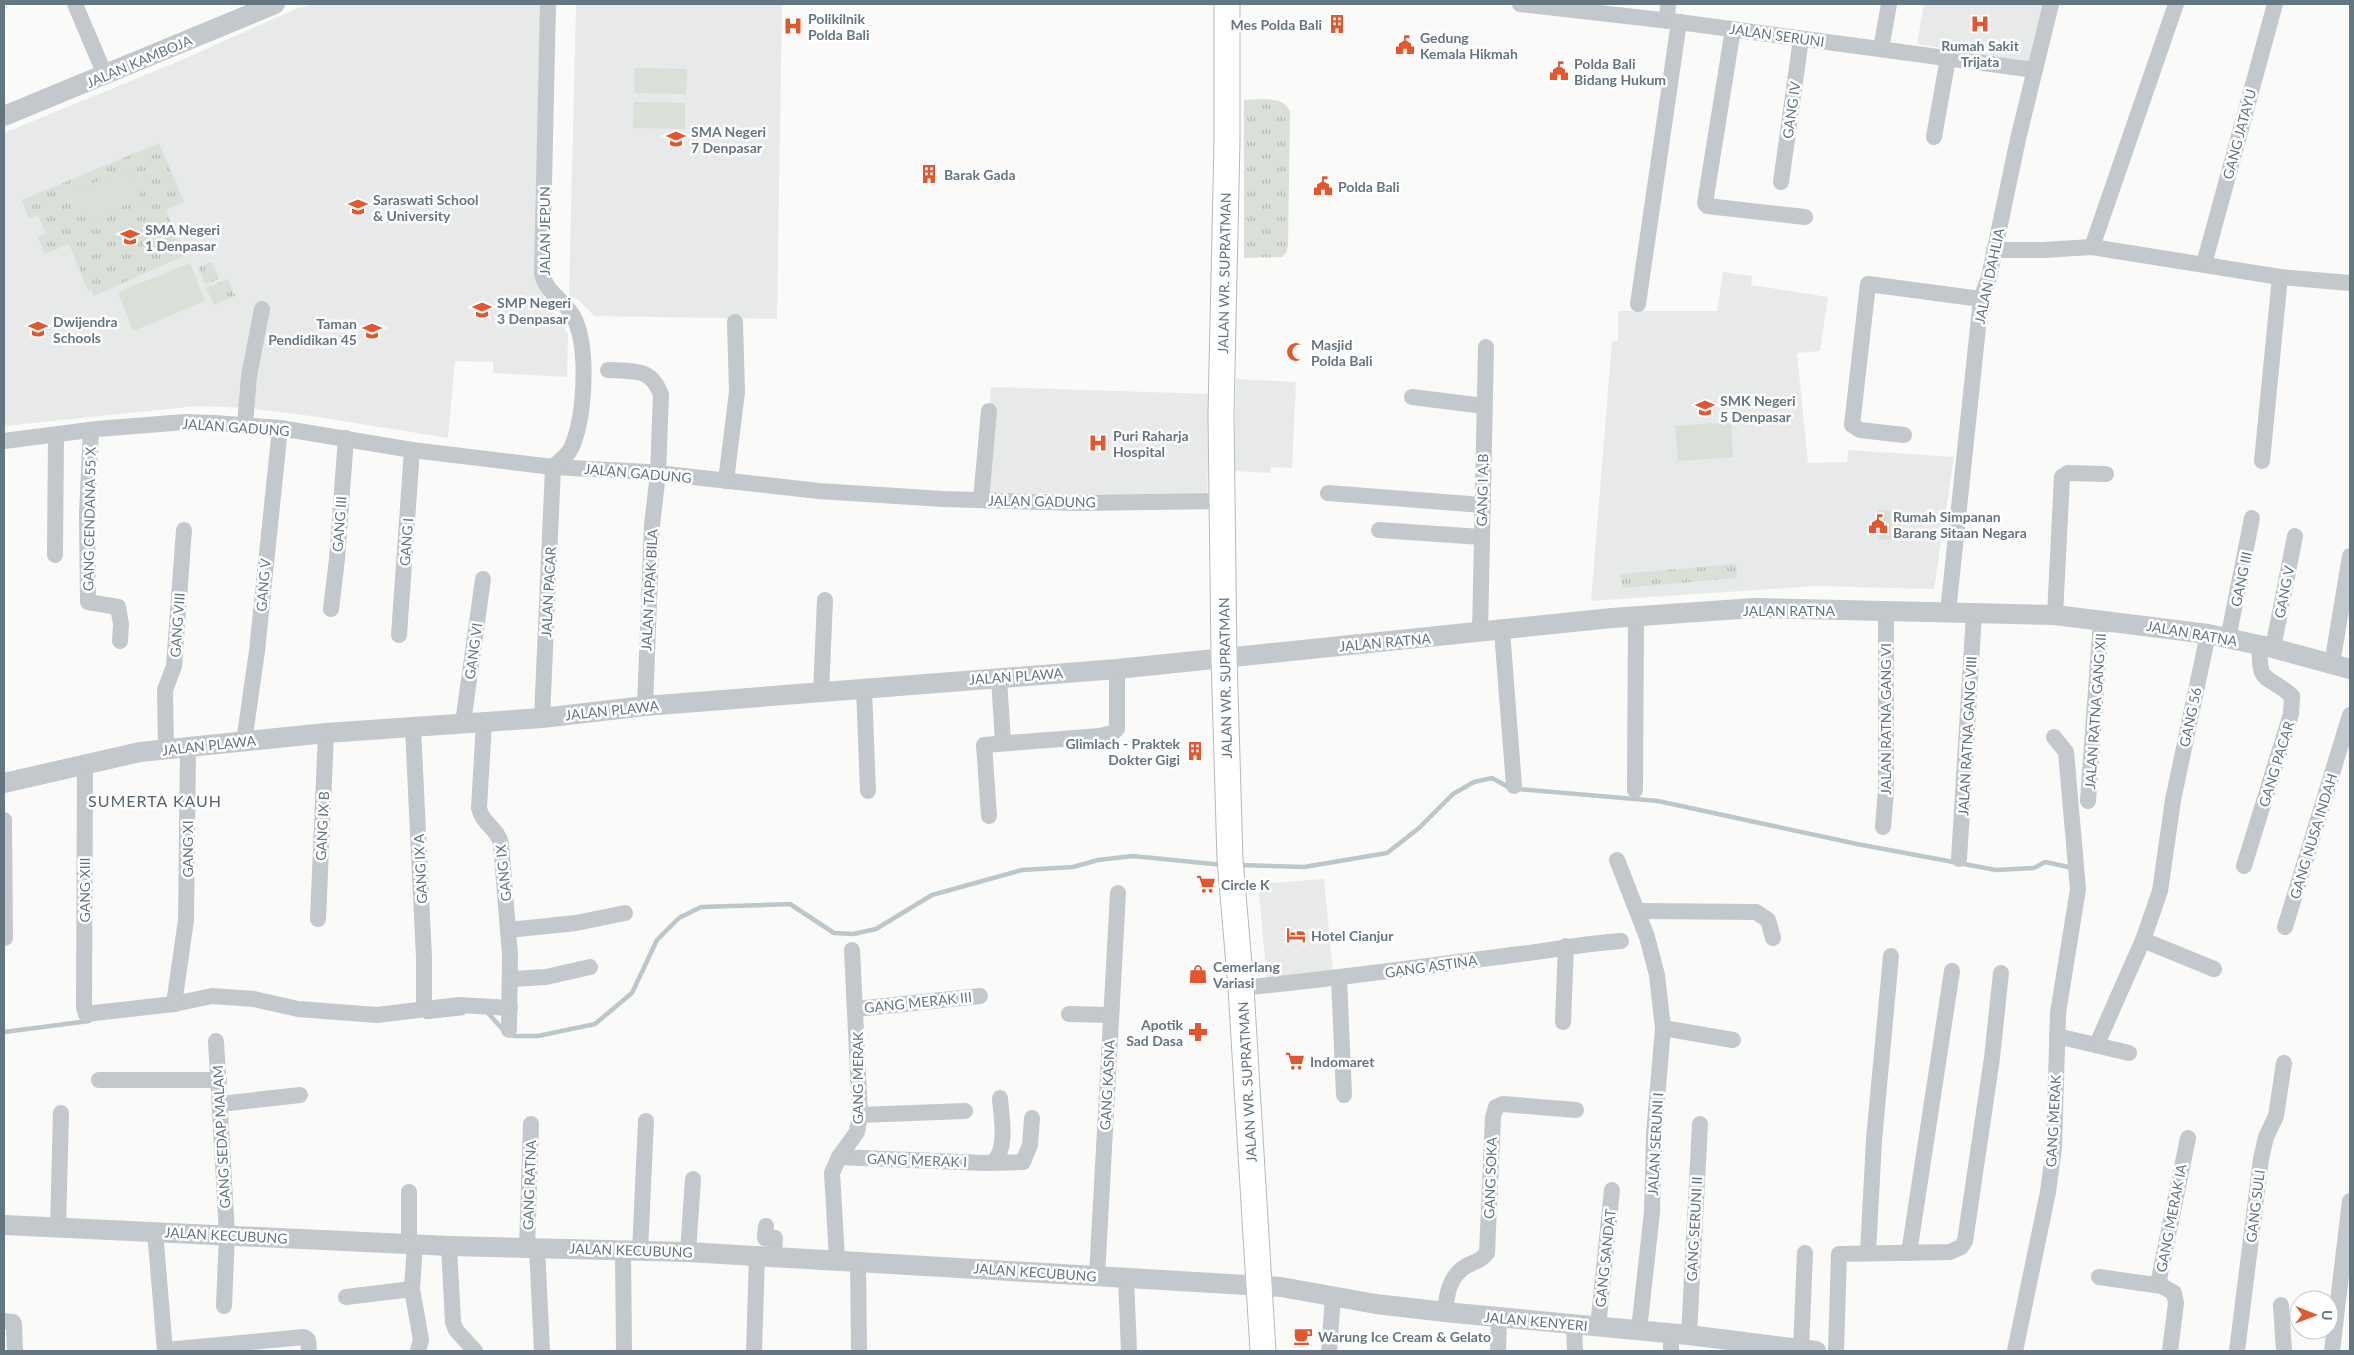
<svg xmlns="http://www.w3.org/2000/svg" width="2354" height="1355" viewBox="0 0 2354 1355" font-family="Lato,sans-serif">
	<defs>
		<pattern id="grass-tufts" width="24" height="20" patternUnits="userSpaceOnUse" patternTransform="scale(1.25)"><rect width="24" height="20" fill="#dadfd7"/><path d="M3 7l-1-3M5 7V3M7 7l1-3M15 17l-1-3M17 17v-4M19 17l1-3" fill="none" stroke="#b4b9b4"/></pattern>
	</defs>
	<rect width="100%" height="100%" fill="#fafaf8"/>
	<!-- built -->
	<g fill="#e8e9e9">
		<polygon points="316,4 539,4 541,10 538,275 545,298 568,334 567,377 493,373 493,362 455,361 448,438 318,417 249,408 197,406 4,426 4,133 179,61 298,8"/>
		<polygon points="576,4 782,4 777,319 594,316 580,301 569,295"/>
		<polygon points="1924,4 2044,4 2031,62 1917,44"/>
		<polygon points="1723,272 1752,276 1751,285 1828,297 1820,351 1797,353 1808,463 1847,462 1848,450 1954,457 1934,589 1817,586 1591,601 1612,341 1618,341 1618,311 1717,311"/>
		<polygon points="1236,379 1296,382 1292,468 1271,467 1270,473 1234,471"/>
		<polygon points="991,387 1210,394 1207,497 985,492"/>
		<polygon points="1324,879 1333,972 1267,980 1258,884"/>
	</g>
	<!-- grass -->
	<g fill="url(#grass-tufts)">
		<path d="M1244 100C1259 100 1285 95 1290 112L1288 246 1286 253 1282 257 1244 258Z"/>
		<polygon points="159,143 184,202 166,210 185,255 94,296 91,289 88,291 69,244 45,254 38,237 45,233 38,215 29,219 22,200"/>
		<polygon points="212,262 219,279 205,284 198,267"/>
		<polygon points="228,279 235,296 214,305 206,288"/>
		<polygon points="1878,510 1900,511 1899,540 1877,539"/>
		<polygon points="1736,564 1737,578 1622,588 1621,574"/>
	</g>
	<!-- garden -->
	<g fill="#dadfd7">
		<polygon points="635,68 687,69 686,94 634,93"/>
		<polygon points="634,102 685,103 685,129 633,128"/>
		<polygon points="128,169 141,199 87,221 74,191"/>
		<polygon points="190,263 205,301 133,331 118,292"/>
		<polygon points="1731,422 1733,457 1678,461 1675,426"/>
	</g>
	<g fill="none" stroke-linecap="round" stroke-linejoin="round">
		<!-- stream -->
		<g stroke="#bbc7cb" stroke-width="4.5">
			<polyline points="1517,789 1658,801 1857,844 1996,870 2034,868 2045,862 2073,868"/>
			<polyline points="1238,865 1304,867 1387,853 1419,828 1453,794 1474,782 1492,778 1510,788"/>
			<polyline points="488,1013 506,1033 514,1036 538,1036 595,1024 632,993 657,940 679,918 701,907 790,904 834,933 853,934 876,929 932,895 1022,870 1073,867 1098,860 1133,856 1223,865"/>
			<polyline points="426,1017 463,1013"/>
			<polyline points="4,1032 89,1021"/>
		</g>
		<!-- primary casing -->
		<g stroke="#b5babe" stroke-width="27">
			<polyline id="primary" points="1227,4 1227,140 1221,414 1224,657 1230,859 1241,988 1263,1351"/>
		</g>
		<!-- minor -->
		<g stroke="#c3c8cc" stroke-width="16">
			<polyline points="75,4 105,75"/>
			<path d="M548 4 542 273C545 292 564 300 573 316 589 345 585 413 573 444 570 454 561 460 553 467"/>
			<polyline points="1520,4 1679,22 2035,70"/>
			<polyline points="1667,21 1668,4"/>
			<polyline points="1733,29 1705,203 1707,206 1805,217"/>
			<polyline points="1881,49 1889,4"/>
			<polyline points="1934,137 1948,58"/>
			<polyline points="1781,182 1801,39"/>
			<polyline points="2092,247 2176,4"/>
			<polyline points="1994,250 2043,250 2092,247 2280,277 2350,283"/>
			<polyline points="2204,264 2275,4"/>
			<polyline points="1638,304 1679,22"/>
			<path d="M608 370C634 372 651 367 661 395L658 474 652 525 645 706"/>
			<polyline points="1412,397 1484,406"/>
			<polyline points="245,425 249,376 262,309"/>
			<polyline points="91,430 87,513 88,602 118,607 121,624 120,641"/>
			<polyline points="1904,435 1860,430 1852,425 1868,284 1981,299"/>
			<polyline points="4,441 97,429 185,422 215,423 280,428 412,450 553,467 648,472 819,491 943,499 1078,503 1223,501"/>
			<polyline points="2262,461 2280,277"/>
			<polyline points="726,481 737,392 735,322"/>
			<polyline points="1328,493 1482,505"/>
			<polyline points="981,500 989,411"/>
			<polyline points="1379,530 1481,537"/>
			<polyline points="55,555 56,435"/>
			<polyline points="331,609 337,559 346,438"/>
			<polyline points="1948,612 1981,299 1989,277 2018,139 2051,4"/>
			<polyline points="2055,615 2062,477 2068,473 2106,474"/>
			<polyline points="1502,631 1514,786"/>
			<polyline points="1480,633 1486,347"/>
			<polyline points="399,635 412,450"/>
			<polyline points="2228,639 2252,518"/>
			<polyline points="2273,648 2295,536"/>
			<polyline points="2332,664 2350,556"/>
			<polyline points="999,678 1003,743"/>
			<polyline points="864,689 868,791"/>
			<polyline points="821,694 825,600"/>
			<polyline points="542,718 553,467"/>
			<polyline points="463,723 483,579"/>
			<path d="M484 723 479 808C482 824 498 828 501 844L510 955 509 1030"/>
			<polyline points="413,728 424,958 424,1009"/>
			<polyline points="244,742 257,651 280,428"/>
			<polyline points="166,749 165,690 174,666 184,530"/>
			<polyline points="85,766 84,1007 86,1014 174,1004 212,996 254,999 298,1009 377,1015 459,1005 510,1008"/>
			<polyline points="1635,790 1636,617"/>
			<polyline points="2088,801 2101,620"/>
			<polyline points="989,816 984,745 1100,736 1112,733 1117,729 1117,669"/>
			<polyline points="4,820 5,938"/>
			<polyline points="1883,827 1886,791 1886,611"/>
			<polyline points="1959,859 1974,614"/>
			<polyline points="1617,860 1647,937 1657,975 1663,1028 1654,1134 1652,1212 1639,1330"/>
			<path d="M2244 866 2291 714 2292 696C2266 673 2258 686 2260 645"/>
			<polyline points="1638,911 1756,912 1768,920 1773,938"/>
			<polyline points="318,919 326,733"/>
			<polyline points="2285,927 2350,715"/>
			<polyline points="508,930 576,923 625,913"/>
			<polyline points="2143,940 2214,969"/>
			<polyline points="1339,978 1344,1095"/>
			<polyline points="511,979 546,977 590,967"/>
			<path d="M1241 988C1334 979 1427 966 1520 954 1554 950 1587 943 1621 941"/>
			<polyline points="174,1004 186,920 188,747"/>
			<polyline points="856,1009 980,996"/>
			<polyline points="1069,1014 1111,1015"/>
			<polyline points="1563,1022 1566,946"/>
			<polyline points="1663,1028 1733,1040"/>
			<polyline points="2057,1036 2129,1053"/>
			<polyline points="216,1041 227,1234 224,1306"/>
			<polyline points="2097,1044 2143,940 2160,891 2173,800 2208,634"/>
			<polyline points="99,1080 219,1080"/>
			<polyline points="220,1104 300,1095"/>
			<polyline points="860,1115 965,1111"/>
			<polyline points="839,1157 984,1163 1023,1162 1030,1145 1032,1118"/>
			<path d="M994 1161C1008 1148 1001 1115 1000 1098"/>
			<polyline points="409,1192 409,1243"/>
			<polyline points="766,1226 765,1238 775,1238 774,1256"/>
			<polyline points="58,1227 61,1113"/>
			<polyline points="155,1231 165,1351"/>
			<polyline points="449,1246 453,1322 456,1330 475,1351"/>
			<polyline points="527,1247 531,1124"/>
			<polyline points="537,1248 542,1351"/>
			<polyline points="623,1251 624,1351"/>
			<polyline points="640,1251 646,1121"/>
			<polyline points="688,1252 693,1179"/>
			<polyline points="1868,1253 1874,1140 1891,956"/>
			<polyline points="1909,1253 1952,971"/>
			<polyline points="837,1259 832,1173 839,1157 857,1132 860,1115 852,950"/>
			<polyline points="858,1260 859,1351"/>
			<polyline points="1097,1276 1118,893"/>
			<polyline points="2099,1277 2162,1286"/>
			<polyline points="1126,1278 1129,1351"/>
			<polyline points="412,1289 415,1243"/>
			<polyline points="346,1297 412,1289 421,1340 418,1351"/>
			<polyline points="2281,1305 2284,1351"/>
			<path d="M1445 1312C1447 1293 1449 1277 1466 1266 1474 1262 1481 1261 1487 1253L1493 1117 1496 1107 1503 1104 1576 1110"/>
			<polyline points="4,1321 13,1322 14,1324 15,1351"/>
			<polyline points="1574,1324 1575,1351"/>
			<polyline points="1598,1327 1612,1190"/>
			<polyline points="1689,1335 1700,1124"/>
			<polyline points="1801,1349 1805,1253"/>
			<polyline points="165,1350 304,1337 308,1340 309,1351"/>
			<polyline points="754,1351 757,1256"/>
			<polyline points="1329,1351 1333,1296"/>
			<polyline points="1498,1351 1499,1318"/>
			<polyline points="1671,1351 1671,1334"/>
			<polyline points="1836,1351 1839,1254 1950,1252 1961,1247 1965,1241 1992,1058 2001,973"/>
			<polyline points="2015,1351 2048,1192 2054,1148 2058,1013 2078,889 2066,752 2054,737"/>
			<polyline points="2170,1351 2176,1303 2174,1293 2162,1286 2159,1279 2188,1138"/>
			<polyline points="2237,1351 2261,1159 2266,1137 2276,1116 2284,1063"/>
			<polyline points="2332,1351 2350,1201"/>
		</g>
		<!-- tertiary -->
		<g stroke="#c3c8cc" stroke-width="20">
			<polyline points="4,116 275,4"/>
			<polyline points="4,783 140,752 326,733 542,718 645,706 1117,669 1612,618 1754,608 2055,615 2208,634 2273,648 2350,669"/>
			<polyline points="4,1225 449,1246 688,1252 1281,1287 1376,1304 1445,1312 1689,1335 1816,1351"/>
		</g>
		<!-- primary -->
		<use href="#primary" stroke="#fff" stroke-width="25"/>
	</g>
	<!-- icons -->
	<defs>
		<g id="building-bare" transform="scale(1.5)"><path d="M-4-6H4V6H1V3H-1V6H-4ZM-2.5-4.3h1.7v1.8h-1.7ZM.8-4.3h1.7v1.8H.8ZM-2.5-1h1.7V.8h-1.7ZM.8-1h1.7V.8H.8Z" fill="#e4572e" stroke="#fff" stroke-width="2.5" paint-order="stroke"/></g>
		<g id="hospital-bare" transform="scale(1.5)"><path d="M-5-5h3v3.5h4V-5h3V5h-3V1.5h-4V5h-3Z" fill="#e4572e" stroke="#fff" stroke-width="2.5" paint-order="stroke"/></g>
		<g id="civic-bare" transform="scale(1.5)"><path d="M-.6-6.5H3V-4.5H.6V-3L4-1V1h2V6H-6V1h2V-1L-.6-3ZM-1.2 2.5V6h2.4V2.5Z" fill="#e4572e" stroke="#fff" stroke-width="2.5" paint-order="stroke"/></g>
		<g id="school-bare" transform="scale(1.5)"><path d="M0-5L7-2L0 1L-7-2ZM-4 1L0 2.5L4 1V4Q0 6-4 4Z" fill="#e4572e" stroke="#fff" stroke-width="2.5" paint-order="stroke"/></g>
		<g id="mosque-bare" transform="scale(1.5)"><path d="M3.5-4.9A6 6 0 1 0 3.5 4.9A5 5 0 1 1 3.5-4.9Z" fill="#e4572e" stroke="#fff" stroke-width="2.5" paint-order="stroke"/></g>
		<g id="supermarket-bare" transform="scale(1.5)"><path d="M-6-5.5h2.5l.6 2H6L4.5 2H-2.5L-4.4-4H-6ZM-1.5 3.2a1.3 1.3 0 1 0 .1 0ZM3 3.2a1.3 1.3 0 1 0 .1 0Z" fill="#e4572e" stroke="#fff" stroke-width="2.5" paint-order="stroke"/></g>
		<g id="hotel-bare" transform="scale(1.5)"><path d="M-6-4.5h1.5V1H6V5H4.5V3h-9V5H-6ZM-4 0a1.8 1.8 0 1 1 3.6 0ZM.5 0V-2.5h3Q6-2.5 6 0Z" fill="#e4572e" stroke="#fff" stroke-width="2.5" paint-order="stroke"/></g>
		<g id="shop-bare" transform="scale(1.5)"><path d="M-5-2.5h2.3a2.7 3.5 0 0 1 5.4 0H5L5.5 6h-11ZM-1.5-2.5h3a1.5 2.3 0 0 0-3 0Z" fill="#e4572e" stroke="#fff" stroke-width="2.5" paint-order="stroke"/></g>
		<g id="pharmacy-bare" transform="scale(1.5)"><path d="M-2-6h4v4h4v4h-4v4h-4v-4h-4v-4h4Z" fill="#e4572e" stroke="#fff" stroke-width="2.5" paint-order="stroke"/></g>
		<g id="cafe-bare" transform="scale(1.5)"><path d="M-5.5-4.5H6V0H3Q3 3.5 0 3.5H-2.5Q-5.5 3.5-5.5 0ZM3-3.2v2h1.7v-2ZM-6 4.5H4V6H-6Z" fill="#e4572e" stroke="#fff" stroke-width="2.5" paint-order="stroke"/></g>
	</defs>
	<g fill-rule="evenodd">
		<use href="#building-bare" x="1337" y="24"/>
		<use href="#hospital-bare" x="1980" y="24"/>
		<use href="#hospital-bare" x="793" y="26"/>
		<use href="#civic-bare" x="1405" y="45"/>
		<use href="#civic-bare" x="1559" y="71"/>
		<use href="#school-bare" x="676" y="139"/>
		<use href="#building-bare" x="929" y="174"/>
		<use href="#civic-bare" x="1323" y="186"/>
		<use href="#school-bare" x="358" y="207"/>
		<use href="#school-bare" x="130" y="237"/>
		<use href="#school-bare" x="482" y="310"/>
		<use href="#school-bare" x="38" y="329"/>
		<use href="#school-bare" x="372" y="331"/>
		<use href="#mosque-bare" x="1296" y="352"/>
		<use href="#school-bare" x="1705" y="408"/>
		<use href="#hospital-bare" x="1098" y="443"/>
		<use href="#civic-bare" x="1878" y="524"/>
		<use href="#building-bare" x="1195" y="751"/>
		<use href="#supermarket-bare" x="1206" y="884"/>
		<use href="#hotel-bare" x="1296" y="935"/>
		<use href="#shop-bare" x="1198" y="974"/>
		<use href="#pharmacy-bare" x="1198" y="1032"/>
		<use href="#supermarket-bare" x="1295" y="1061"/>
		<use href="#cafe-bare" x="1303" y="1336"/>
	</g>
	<g text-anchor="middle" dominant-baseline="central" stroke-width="5" stroke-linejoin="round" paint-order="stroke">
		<!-- poi labels -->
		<g font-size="14" font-weight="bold" fill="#657683" stroke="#fff" text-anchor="start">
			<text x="808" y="18">Polikilnik<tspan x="808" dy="16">Polda Bali</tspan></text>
			<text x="1322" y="24" text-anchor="end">Mes Polda Bali</text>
			<text x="1420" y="37">Gedung<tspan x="1420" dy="16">Kemala Hikmah</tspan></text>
			<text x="1980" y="45" text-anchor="middle">Rumah Sakit<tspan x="1980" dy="16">Trijata</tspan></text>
			<text x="1574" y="63">Polda Bali<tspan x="1574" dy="16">Bidang Hukum</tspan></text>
			<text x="691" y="131">SMA Negeri<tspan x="691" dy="16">7 Denpasar</tspan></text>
			<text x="944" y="174">Barak Gada</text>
			<text x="1338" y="186">Polda Bali</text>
			<text x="373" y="199">Saraswati School<tspan x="373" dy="16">&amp; University</tspan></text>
			<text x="145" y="229">SMA Negeri<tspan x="145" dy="16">1 Denpasar</tspan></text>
			<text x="497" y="302">SMP Negeri<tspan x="497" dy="16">3 Denpasar</tspan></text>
			<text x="53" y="321">Dwijendra<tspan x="53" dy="16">Schools</tspan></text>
			<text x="357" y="323" text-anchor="end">Taman<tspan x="357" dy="16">Pendidikan 45</tspan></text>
			<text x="1311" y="344">Masjid<tspan x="1311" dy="16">Polda Bali</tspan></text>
			<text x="1720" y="400">SMK Negeri<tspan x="1720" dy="16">5 Denpasar</tspan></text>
			<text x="1113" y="435">Puri Raharja<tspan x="1113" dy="16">Hospital</tspan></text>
			<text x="1893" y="516">Rumah Simpanan<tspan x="1893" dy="16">Barang Sitaan Negara</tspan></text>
			<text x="1180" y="743" text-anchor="end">Glimlach - Praktek<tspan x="1180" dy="16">Dokter Gigi</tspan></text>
			<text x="1221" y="884">Circle K</text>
			<text x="1311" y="935">Hotel Cianjur</text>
			<text x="1213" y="966">Cemerlang<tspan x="1213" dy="16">Variasi</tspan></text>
			<text x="1183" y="1024" text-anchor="end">Apotik<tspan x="1183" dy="16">Sad Dasa</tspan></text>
			<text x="1310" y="1061">Indomaret</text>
			<text x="1318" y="1336">Warung Ice Cream &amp; Gelato</text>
		</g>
		<!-- street labels -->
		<g font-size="14" fill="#657683" stroke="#fff">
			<text transform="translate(1777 35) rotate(8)">JALAN SERUNI</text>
			<text transform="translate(139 61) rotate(-23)">JALAN KAMBOJA</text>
			<text transform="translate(1791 110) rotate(-82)">GANG IV</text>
			<text transform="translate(2239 134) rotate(-75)">GANG JATAYU</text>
			<text transform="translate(544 231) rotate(-90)">JALAN JEPUN</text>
			<text transform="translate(1224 273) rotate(-89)">JALAN WR. SUPRATMAN</text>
			<text transform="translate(1989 276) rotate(-78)">JALAN DAHLIA</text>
			<text transform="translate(236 427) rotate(4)">JALAN GADUNG</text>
			<text transform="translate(638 473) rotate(5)">JALAN GADUNG</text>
			<text transform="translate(1482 490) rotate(-89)">GANG I A,B</text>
			<text transform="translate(1042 501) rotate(1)">JALAN GADUNG</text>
			<text transform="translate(89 519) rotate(-89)">GANG CENDANA 55 X</text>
			<text transform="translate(339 524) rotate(-86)">GANG III</text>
			<text transform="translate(406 542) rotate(-86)">GANG I</text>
			<text transform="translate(2241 579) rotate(-78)">GANG III</text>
			<text transform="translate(263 585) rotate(-85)">GANG V</text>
			<text transform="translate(649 590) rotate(-87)">JALAN TAPAK BILA</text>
			<text transform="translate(548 592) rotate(-87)">JALAN PACAR</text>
			<text transform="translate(2284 592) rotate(-79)">GANG V</text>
			<text x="1789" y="610">JALAN RATNA</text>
			<text transform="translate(177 625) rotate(-86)">GANG VIII</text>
			<text transform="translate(2192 633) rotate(10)">JALAN RATNA</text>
			<text transform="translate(1385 642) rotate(-5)">JALAN RATNA</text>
			<text transform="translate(473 651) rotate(-82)">GANG VI</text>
			<text transform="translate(1016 676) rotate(-4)">JALAN PLAWA</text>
			<text transform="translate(1225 678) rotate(-91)">JALAN WR. SUPRATMAN</text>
			<text transform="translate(612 710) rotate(-6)">JALAN PLAWA</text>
			<text transform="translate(2095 711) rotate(-86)">JALAN RATNA GANG XII</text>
			<text transform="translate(2190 717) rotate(-78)">GANG 56</text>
			<text transform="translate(1885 719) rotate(-90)">JALAN RATNA GANG VI</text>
			<text transform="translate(1967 736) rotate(-87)">JALAN RATNA GANG VIII</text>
			<text transform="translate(209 745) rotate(-6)">JALAN PLAWA</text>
			<text transform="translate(2276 764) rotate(-73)">GANG PACAR</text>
			<text transform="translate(322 826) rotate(-87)">GANG IX B</text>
			<text transform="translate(2313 836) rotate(-73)">GANG NUSA INDAH</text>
			<text transform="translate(187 849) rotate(-90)">GANG XI</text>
			<text transform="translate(420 869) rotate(-93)">GANG IX A</text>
			<text transform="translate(503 873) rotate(-96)">GANG IX</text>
			<text transform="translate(84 890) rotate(-90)">GANG XIII</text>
			<text transform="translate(1431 966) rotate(-8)">GANG ASTINA</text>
			<text transform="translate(918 1002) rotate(-6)">GANG MERAK III</text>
			<text transform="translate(857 1078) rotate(-90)">GANG MERAK</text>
			<text transform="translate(1247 1082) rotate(-93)">JALAN WR. SUPRATMAN</text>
			<text transform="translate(1107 1085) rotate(-87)">GANG KASNA</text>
			<text transform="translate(2053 1121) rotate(-87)">GANG MERAK</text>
			<text transform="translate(221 1137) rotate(-93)">GANG SEDAP MALAM</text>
			<text transform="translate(1655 1144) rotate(-87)">JALAN SERUNI I</text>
			<text transform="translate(917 1160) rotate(2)">GANG MERAK I</text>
			<text transform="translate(1490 1178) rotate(-88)">GANG SOKA</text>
			<text transform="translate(529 1185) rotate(-88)">GANG RATNA</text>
			<text transform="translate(2255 1206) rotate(-83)">GANG SULI</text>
			<text transform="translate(2171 1218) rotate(-79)">GANG MERAK IA</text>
			<text transform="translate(1694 1229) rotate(-87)">GANG SERUNI II</text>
			<text transform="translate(226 1235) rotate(3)">JALAN KECUBUNG</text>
			<text transform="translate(631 1250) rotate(2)">JALAN KECUBUNG</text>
			<text transform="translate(1605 1258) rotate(-84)">GANG SANDAT</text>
			<text transform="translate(1035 1272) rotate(4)">JALAN KECUBUNG</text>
			<text transform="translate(1536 1321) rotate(5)">JALAN KENYERI</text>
		</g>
		<!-- quarter labels -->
		<g font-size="16" letter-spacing="1" fill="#57646e" stroke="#fff">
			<text x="155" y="800">SUMERTA KAUH</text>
		</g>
	</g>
	<!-- border -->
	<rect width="2354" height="1355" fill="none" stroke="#657683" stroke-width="10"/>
	<!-- north arrow -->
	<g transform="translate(2314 1315) rotate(91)"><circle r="24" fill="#ffffff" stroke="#c1c8cd"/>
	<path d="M0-4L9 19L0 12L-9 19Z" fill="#e4572e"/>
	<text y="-8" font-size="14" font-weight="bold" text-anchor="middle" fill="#657683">U</text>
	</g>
</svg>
